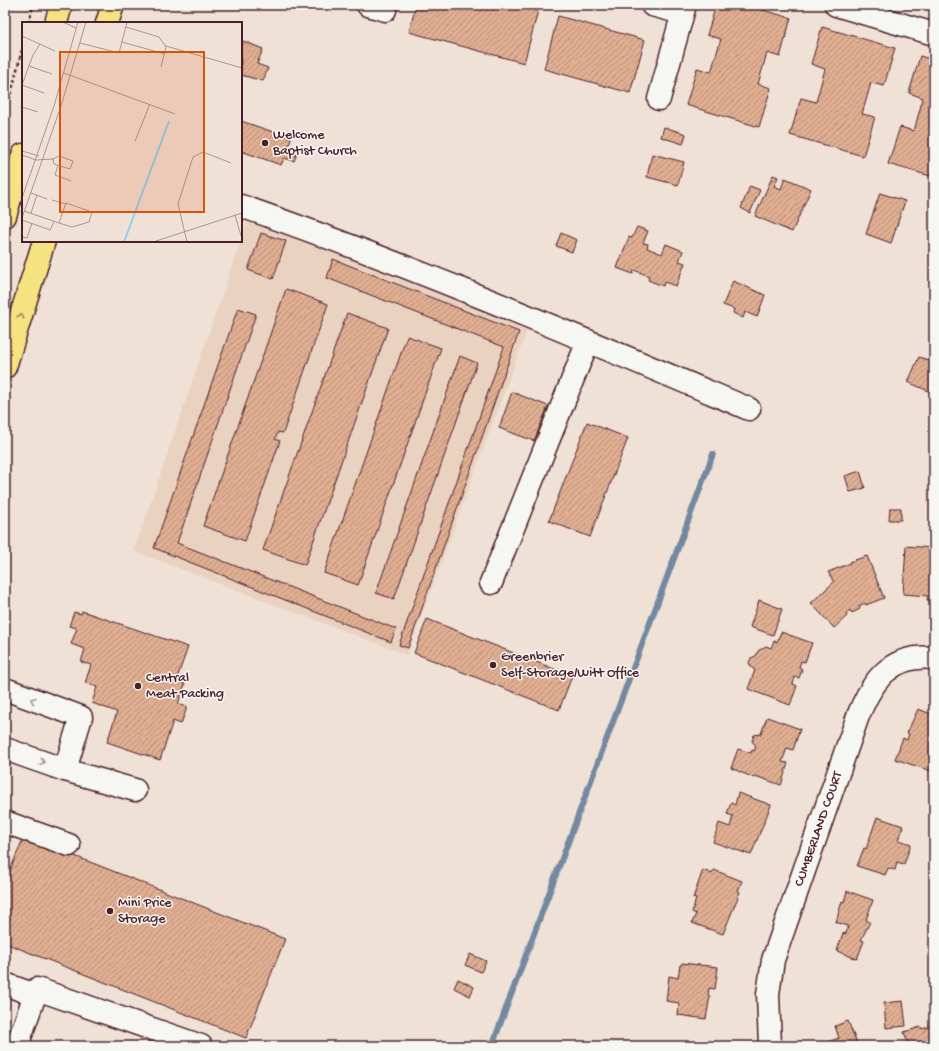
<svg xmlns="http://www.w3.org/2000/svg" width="939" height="1051" viewBox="0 0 939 1051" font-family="'Gochi Hand',sans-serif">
	<defs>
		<pattern id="building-hatch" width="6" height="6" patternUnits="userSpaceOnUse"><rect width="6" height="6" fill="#e0af92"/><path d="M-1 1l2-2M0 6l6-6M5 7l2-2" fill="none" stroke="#b88e77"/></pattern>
	</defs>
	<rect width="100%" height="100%" fill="#efe1d5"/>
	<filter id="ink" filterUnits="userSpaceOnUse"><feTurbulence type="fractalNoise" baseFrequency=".025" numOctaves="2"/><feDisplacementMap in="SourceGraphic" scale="8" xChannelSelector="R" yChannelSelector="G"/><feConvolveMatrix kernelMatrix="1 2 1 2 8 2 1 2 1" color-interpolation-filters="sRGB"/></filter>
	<g filter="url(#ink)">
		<!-- built -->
		<polygon fill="#ead2c1" points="248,219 531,320 407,655 134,551"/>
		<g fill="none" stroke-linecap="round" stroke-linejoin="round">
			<!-- stream -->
			<polyline stroke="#7289a1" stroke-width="6" points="492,1046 713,454"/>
		</g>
		<!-- building -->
		<g fill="url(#building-hatch)" stroke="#4a1f2b">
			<polygon points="416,5 517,5 538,11 524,63 409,32"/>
			<polygon points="716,5 745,5 791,18 780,57 767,53 758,84 771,88 759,127 686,105 697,68 711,72 721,39 707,35"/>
			<polygon points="558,16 645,40 630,93 544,69"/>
			<polygon points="822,27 895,48 884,86 871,83 862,114 875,117 863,156 790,135 801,98 816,102 825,69 811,64"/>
			<polygon points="243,41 263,49 257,64 268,68 263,81 241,75 241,46"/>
			<polygon points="920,56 934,60 934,177 888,164 900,127 914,131 923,98 909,93"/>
			<polygon points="241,121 291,138 288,148 298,151 294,161 284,158 281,165 241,151"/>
			<polygon points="664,127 686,134 683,144 661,137"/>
			<polygon points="652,154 684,162 678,185 647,177"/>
			<polygon points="773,175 778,177 774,186 781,189 785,178 811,189 792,232 755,216"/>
			<polygon points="750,186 760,190 750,213 741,208"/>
			<polygon points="880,193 905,201 891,243 866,234"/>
			<polygon points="637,227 648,231 643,243 648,244 647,248 662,254 666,244 683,251 679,261 685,263 676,286 664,282 663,286 648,280 649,276 634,270 633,274 617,268 629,237 632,238"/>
			<polygon points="261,233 286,241 273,279 248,270"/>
			<polygon points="561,233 577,240 572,252 556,246"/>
			<polygon points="333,259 519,332 408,648 399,645 504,347 327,278"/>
			<polygon points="733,281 765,295 757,317 745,312 743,318 733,313 734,309 723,305"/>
			<polygon points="286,289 328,304 283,433 278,432 275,439 280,441 245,541 203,526"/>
			<polygon points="238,308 256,314 177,543 396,629 391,642 154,548"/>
			<polygon points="347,313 388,328 305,565 263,550"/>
			<polygon points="407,336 441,348 358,585 324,573"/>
			<polygon points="460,356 477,363 394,599 376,593"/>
			<polygon points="919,357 934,362 933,393 908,382"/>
			<polygon points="512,392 548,406 534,441 499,428"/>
			<polygon points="587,422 628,438 590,537 549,521"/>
			<polygon points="860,471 865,488 850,492 845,476"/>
			<polygon points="890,508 901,508 901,520 889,520"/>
			<polygon points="906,546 934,548 934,601 927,600 928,596 903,594"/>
			<polygon points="867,556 884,598 866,605 865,603 859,606 860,609 852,613 850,610 846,615 847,616 834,628 811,603 834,582 828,572 846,565 850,563 849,562"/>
			<polygon points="759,600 782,609 773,635 750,627"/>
			<polygon points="82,611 188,647 176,681 185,684 178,704 187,707 181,724 173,721 160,760 107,742 117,712 92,703 97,687 85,683 91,665 81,662 85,649 71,644 77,628 69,626 74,612 81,614"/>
			<polygon points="427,619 572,676 559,710 414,653"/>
			<polygon points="781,632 812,643 805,662 801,661 799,667 802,669 799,678 795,677 793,684 797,686 790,705 748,689 755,670 752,668 749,663 751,658 756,656 758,651 766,646 771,648 774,641 777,642"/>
			<polygon points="918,709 934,715 934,772 895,759 903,738 907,740 909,734 907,733"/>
			<polygon points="767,717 800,729 793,750 787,748 782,762 788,763 781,785 755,776 754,778 731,768 738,749 751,753 752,750 754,751 756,746 752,741 754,735 761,734"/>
			<polygon points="738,793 771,805 751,855 713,842 719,823 730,827 733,816 727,814 731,803 735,805"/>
			<polygon points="877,817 903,826 898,840 911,844 904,864 897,862 895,870 888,868 885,875 857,866 864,848 866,849"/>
			<polygon points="24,836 285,939 246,1038 5,943 5,883"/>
			<polygon points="703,870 712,874 714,870 742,881 738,891 740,892 723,934 692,923 696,914 692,912 696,899 693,898"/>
			<polygon points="847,891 873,900 866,920 870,922 861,940 864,941 857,959 837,951 843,933 846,934 848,926 836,922 842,901 844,902"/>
			<polygon points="470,954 486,961 481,972 465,965"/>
			<polygon points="682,963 718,967 715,989 709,988 708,996 710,996 706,1019 678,1015 679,1003 666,1001 669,976 678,978 680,965 682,965"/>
			<polygon points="458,979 474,987 470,996 454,988"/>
			<polygon points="903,1001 906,1026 886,1028 884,1003"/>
			<polygon points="848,1021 858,1046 819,1046 819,1045 839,1038 835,1026"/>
			<polygon points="934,1025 934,1046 901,1046 908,1043 904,1032 921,1027 922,1029"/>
		</g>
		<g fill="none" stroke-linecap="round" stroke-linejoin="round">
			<!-- minor casing -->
			<g stroke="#4a1f2b" stroke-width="25">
				<g id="minor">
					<polyline points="368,5 385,10 386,5"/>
					<polyline points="652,5 682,13"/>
					<polyline points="836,5 934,34"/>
					<polyline points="659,99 685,5"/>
					<path d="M241 206C413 266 581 338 749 409"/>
					<polyline points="491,583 588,341"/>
					<polyline points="5,689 81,717 65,770 5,749"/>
					<polyline points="65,770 135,790"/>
					<polyline points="5,822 69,845"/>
					<polyline points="5,984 35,995"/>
					<polyline points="17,1046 37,989 201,1046"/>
					<path id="s1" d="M770 1046 768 994 773 960 858 716C872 681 891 653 934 658"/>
				</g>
			</g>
			<!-- major casing -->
			<g stroke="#4a1f2b" stroke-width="25">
				<g id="major">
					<polyline points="56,23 61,5"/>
					<polyline points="107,23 113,5"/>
					<polyline points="5,216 23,155"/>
					<polyline points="5,367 44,241"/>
				</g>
			</g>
			<!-- path -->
			<g stroke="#4a1f2b" stroke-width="2.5" stroke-dasharray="3 3" stroke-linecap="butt">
				<polyline points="29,23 33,5"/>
				<polyline points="5,117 23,46"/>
			</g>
			<!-- minor -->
			<use href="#minor" stroke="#f6f6f2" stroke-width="22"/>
			<!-- major -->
			<use href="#major" stroke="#f5e382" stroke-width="22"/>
		</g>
		<!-- one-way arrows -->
		<defs><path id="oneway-chevron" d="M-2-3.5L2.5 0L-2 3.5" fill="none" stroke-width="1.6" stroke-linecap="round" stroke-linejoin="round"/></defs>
		<use stroke="#a08156" href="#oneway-chevron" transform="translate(21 316) rotate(-72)"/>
		<g stroke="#a99598">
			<use href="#oneway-chevron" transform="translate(33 700) rotate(-160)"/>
			<use href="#oneway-chevron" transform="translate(42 762) rotate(19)"/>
		</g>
	</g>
	<!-- markers -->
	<g fill="#4a1f2b" stroke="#f6f6f2" stroke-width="1.5">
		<circle cx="265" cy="143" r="4"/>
		<circle cx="493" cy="665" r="4"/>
		<circle cx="138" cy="686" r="4"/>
		<circle cx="110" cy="911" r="4"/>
	</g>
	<g text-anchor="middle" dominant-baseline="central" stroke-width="3" stroke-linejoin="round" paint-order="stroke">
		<!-- poi labels -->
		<g font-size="14" fill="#4a1f2b" stroke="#f6f6f2" text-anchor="start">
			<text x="273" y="135">Welcome<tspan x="273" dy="16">Baptist Church</tspan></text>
			<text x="501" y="657">Greenbrier<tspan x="501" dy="16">Self-Storage/Witt Office</tspan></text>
			<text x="146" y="678">Central<tspan x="146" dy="16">Meat Packing</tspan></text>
			<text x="118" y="903">Mini Price<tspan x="118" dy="16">Storage</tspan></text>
		</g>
		<!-- street labels -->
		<g font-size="14" fill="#4a1f2b" stroke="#f6f6f2">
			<text stroke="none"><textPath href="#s1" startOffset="225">CUMBERLAND COURT</textPath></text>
		</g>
	</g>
	<!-- overview -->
	<g transform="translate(22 22)">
		<rect width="220" height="220" fill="#efe1d5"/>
		<path fill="none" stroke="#8dd0ef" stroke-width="2" d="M102 220 147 99"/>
		<path fill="none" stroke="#ad9391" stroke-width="1" d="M41 0 54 6M104 5 137 15 144 25 139 45M0 14 33 29M100 20 143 32M58 21 97 31 105 0M144 24 220 46M7 44 30 52M42 51 153 92M0 63 11 33 18 22M0 63 22 71M0 85 16 90M113 119 128 82M0 129 17 134M0 133 14 138 31 137 37 134 51 139 48 147 32 142 31 137M36 143 33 153 49 159M9 171 25 177M0 176 32 84 56 0M30 178 44 182M2 189 37 201 50 205 67 200 70 190 44 181 37 201M9 191 15 173M213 193 220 217M0 196 39 84 64 0M0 198 28 208 32 200M0 215 5 216 10 201M131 220 220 191M165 220 156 182 171 135 181 130 209 141"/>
		<path fill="#d8530f" fill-opacity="0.15" stroke="#d8530f" stroke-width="2" d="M38 30H182V190H38Z"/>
		<rect width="220" height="220" fill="none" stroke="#4a1f2b" stroke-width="2"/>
	</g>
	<!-- margin -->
	<rect width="939" height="1051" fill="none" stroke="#f6f6f2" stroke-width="20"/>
	<rect x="10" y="10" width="919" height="1031" fill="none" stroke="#4a1f2b" stroke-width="1.5" filter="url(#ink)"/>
</svg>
